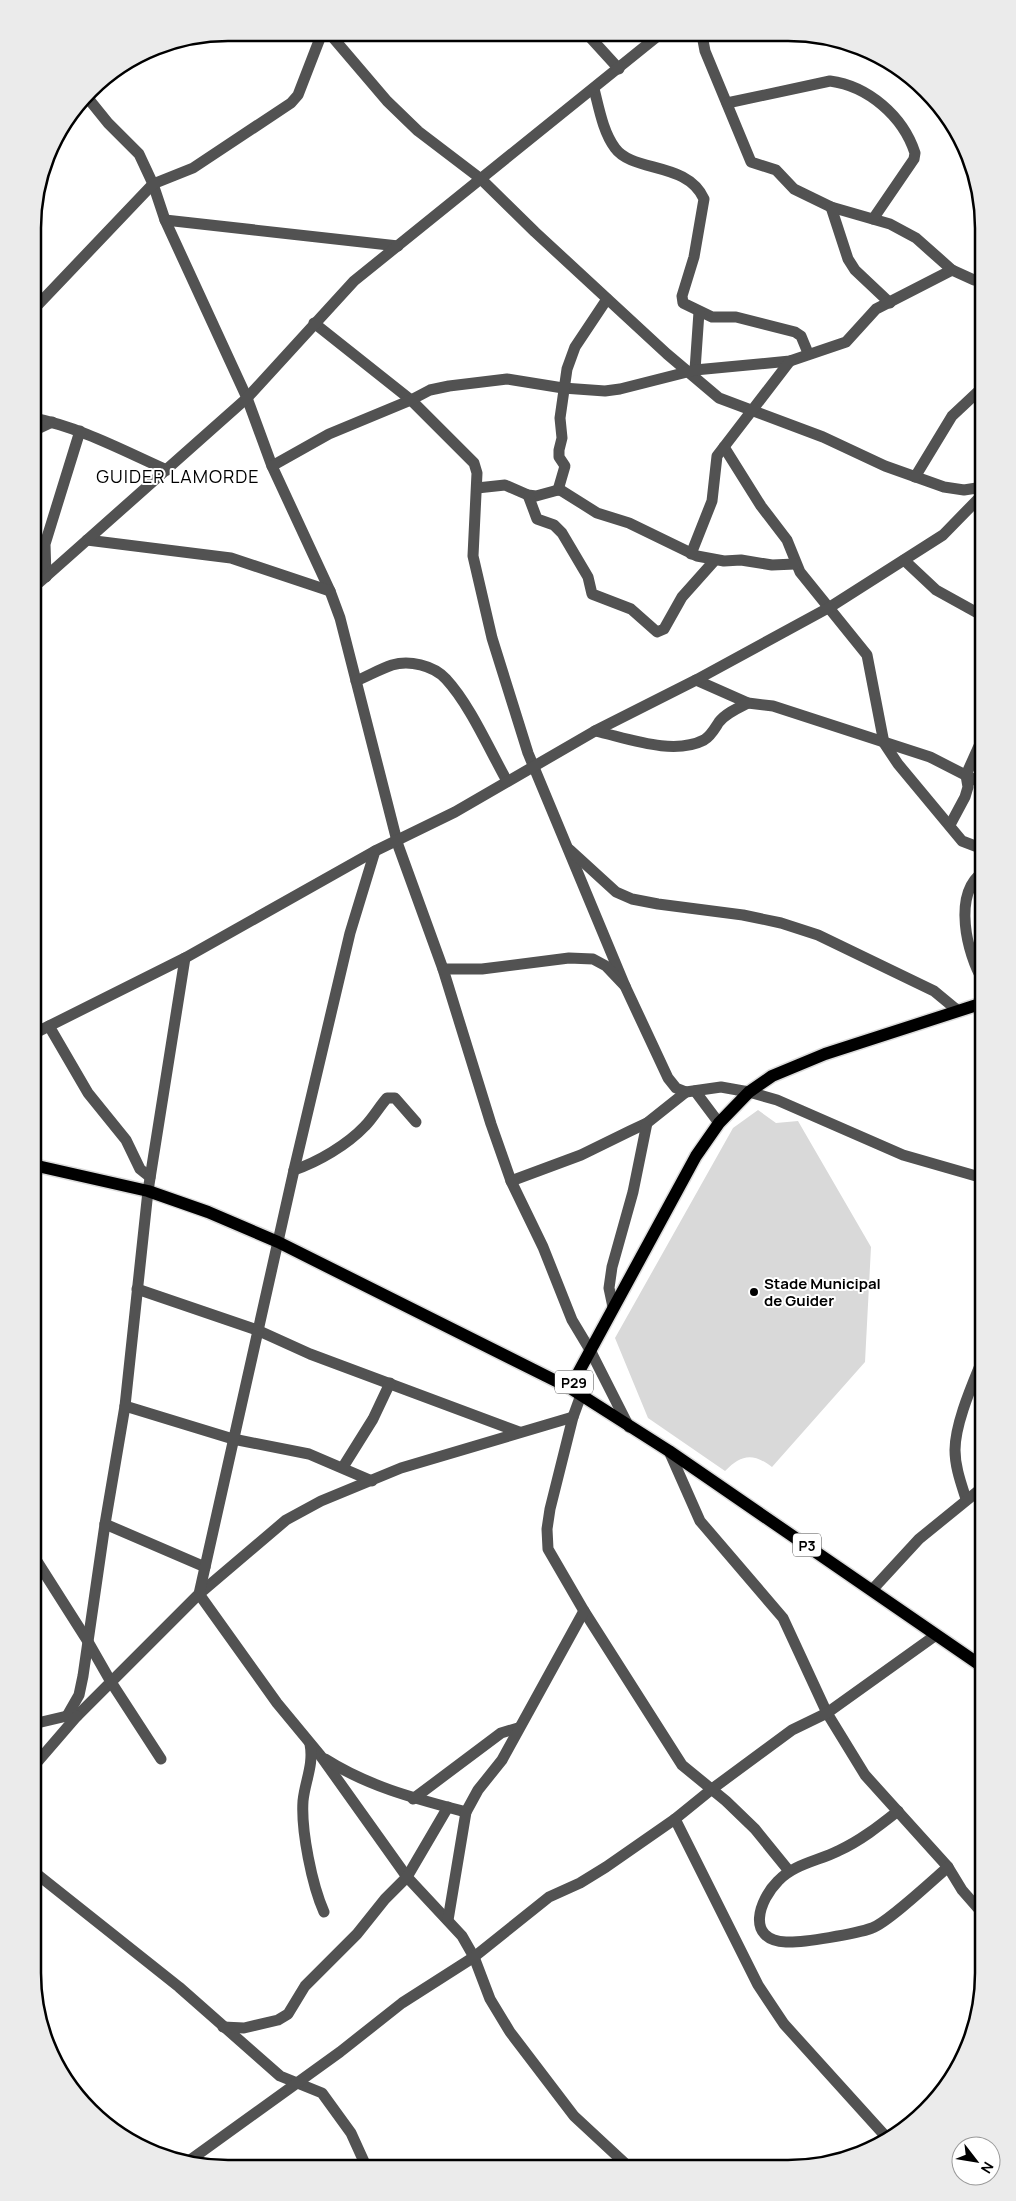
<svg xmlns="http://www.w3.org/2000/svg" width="1016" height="2201" viewBox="0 0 1016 2201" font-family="Manrope,sans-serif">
	<rect width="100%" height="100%" fill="#fff"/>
	<!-- pitch -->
	<path fill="#d9d9d9" d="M758 1110 776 1123 798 1121 871 1247 865 1362 772 1467C752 1452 741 1455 725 1471L648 1418 615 1338 733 1128Z"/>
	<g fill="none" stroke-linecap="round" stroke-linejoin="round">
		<!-- major casing -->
		<g stroke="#dbdbdb" stroke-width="15">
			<g id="major">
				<polyline points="33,1165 148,1191 208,1212 278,1242 570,1388 696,1156 719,1123 749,1092 772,1076 825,1054 983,1003"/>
				<polyline points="570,1388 669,1451 983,1667"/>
			</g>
		</g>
		<!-- minor -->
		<g stroke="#525252" stroke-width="11">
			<polyline points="329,33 387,101 418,131 481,179 535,232 667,354 719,398 823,437 885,466 944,487 964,490 983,487"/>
			<polyline points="588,35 619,69"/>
			<polyline points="702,35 705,51 751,162 776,170 794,189 831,207 890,224 916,238 952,270 974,280 983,281"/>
			<path d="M594 89C599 108 603 132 615 148 633 173 687 161 704 199L694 257 682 296 683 303 712 317H736L795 332 801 336 808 353"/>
			<polyline points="87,97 108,123 139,154 153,184 165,220 247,398 272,466 330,591 340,618 398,845 443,969 491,1124 511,1181 543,1247 572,1320 590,1350 629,1427"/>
			<path d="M727 103 830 81C868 86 903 116 915 153L914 159 873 219"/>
			<polyline points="831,207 848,259 855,270 890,303"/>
			<polyline points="165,220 398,246"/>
			<polyline points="33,310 153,184 193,168 291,103 298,95 322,33"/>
			<polyline points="314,323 411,400 474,463 477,473 473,556 492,638 528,753 625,986"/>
			<polyline points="695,370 699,312"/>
			<path d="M33 418C80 427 124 451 167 470"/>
			<polyline points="33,431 52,422"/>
			<polyline points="724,447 761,506 787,540 800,572 867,655 884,743 898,764 962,841 983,849"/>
			<polyline points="272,466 329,434 411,400 430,390 449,386 507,379 563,388 605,391 620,389 695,370 790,361 846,342 876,309 952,270"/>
			<polyline points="915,477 952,416 983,387"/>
			<polyline points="477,488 505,485 528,495 536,496 558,490 562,491 597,513 629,523 697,556 724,561 741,560 772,565 795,564"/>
			<polyline points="558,490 565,466 559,457 559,450 562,438 560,418 567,369 575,347 607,299"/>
			<polyline points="528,495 537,519 554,525 562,533 588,577 592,594 631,609 657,632 664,629 682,597 715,560"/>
			<polyline points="87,540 231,558 330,591"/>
			<polyline points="691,554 712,501 717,456 790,361"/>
			<polyline points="904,560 936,590 983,616"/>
			<polyline points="46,577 45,544 80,431"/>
			<polyline points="33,588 247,398 354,281 659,35"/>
			<polyline points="696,680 748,703 773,706 930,757 983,784"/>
			<path d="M356 681C368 676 380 669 392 665 409 660 433 665 446 679 470 705 489 749 507 781"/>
			<path d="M595 731C627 738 673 756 704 740 711 736 715 728 719 722 726 713 738 708 748 703"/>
			<polyline points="950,825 965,797 968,787 966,775 983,737"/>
			<polyline points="570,850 616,892 632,899 658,904 743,915 781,923 818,935 934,991 957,1010"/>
			<polyline points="443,969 482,969 569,958 593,959 606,966 625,986 668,1078 676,1088 686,1092 721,1087 749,1092 777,1100 903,1155 983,1178"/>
			<path d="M983 981C967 954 952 894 983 872"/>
			<polyline points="49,1026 88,1093 126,1140 140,1169 150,1177"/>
			<polyline points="33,1034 185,958 375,851 455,812 595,731 696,680 830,607 943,535 983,494"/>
			<polyline points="695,1091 719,1123"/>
			<path d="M294 1170C318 1162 347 1145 365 1126 373 1118 379 1107 387 1098H395L416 1122"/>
			<polyline points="511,1181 581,1155 630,1131 647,1123 686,1092"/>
			<polyline points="33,1189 36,1165"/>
			<polyline points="137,1289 257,1330 310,1354 519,1432"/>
			<polyline points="613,1307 609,1288 612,1267 633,1192 647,1123"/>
			<polyline points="581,1395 573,1417 550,1509 547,1529 548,1549 584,1611 682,1765 726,1801 755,1829 789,1871"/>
			<polyline points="125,1406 233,1439 309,1454 372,1481"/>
			<polyline points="573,1417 401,1468 321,1501 286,1520 199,1594 277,1703 320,1755 407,1877 462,1936 474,1957 490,1999 510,2032 574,2116 630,2168"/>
			<polyline points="669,1451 700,1521 783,1618 827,1713 865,1775 948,1867 962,1890 983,1914"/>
			<polyline points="343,1467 373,1419 390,1383"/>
			<path d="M966 1499C961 1483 955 1467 955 1450 955 1423 973 1383 983 1358"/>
			<polyline points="105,1524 205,1567"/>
			<polyline points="872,1590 919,1539 983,1487"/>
			<polyline points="67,1716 79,1695 83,1676 105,1524 125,1406 148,1191 185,958"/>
			<polyline points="33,1724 67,1716 77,1716 111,1682 87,1640 33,1555"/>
			<path d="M310 1744C314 1765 305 1781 303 1801 301 1831 312 1885 324 1912"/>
			<polyline points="161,1759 111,1682 199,1594 294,1170 350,933 375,851"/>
			<path d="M325 1759C369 1787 417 1799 466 1812"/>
			<polyline points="33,1767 77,1716"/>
			<polyline points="413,1799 501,1733 518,1728"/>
			<path d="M898 1811C879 1826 860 1841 838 1851 818 1861 794 1864 778 1881 759 1900 745 1940 786 1942 802 1943 856 1934 872 1928 887 1923 933 1880 948 1867"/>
			<polyline points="675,1819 758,1985 784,2024 888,2139"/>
			<polyline points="33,1871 179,1987 280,2076 322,2093 351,2133 366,2166"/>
			<polyline points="448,1920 466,1812 478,1790 502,1760 584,1611"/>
			<polyline points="223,2027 244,2028 278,2020 288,2014 305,1986 357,1934 385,1899 407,1877 448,1807"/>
			<polyline points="186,2163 340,2052 402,2003 474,1957 549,1897 580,1883 606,1867 675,1819 712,1789 792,1730 827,1713 936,1635"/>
		</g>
		<!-- major -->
		<use href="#major" stroke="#000" stroke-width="12"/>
	</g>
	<!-- markers -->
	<circle fill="#000" stroke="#fff" stroke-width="2" cx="754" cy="1292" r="5"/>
	<g text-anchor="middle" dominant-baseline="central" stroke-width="4" stroke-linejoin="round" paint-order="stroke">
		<!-- shield labels -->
		<g fill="#fff" stroke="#4c4c4c" stroke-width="1">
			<rect x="555" y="1370.5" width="38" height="23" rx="4"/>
			<rect x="793" y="1533.5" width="28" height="23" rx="4"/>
		</g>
		<g font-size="14" font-weight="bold" fill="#000">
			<text x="574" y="1382">P29</text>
			<text x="807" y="1545">P3</text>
		</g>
		<!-- poi labels -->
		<g font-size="15" font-weight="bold" fill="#000" stroke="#fff" text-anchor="start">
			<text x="764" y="1283">Stade Municipal<tspan x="764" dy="17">de Guider</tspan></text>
		</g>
		<!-- quarter labels -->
		<g font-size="18" letter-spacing="1" fill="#000" stroke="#fff">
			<text x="178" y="476">GUIDER LAMORDE</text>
		</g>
	</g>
	<!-- crop -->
	<path d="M0 0H1016V2201H0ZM228 41H788A187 187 0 0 1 975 228V1973A187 187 0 0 1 788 2160H228A187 187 0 0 1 41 1973V228A187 187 0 0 1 228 41Z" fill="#ebebeb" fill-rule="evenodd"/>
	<path fill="none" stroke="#000" stroke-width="2.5" d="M228 41H788A187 187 0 0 1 975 228V1973A187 187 0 0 1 788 2160H228A187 187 0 0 1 41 1973V228A187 187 0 0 1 228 41Z"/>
	<!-- north arrow -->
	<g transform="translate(976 2161) rotate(121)"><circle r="24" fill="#ffffff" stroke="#999999"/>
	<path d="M0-4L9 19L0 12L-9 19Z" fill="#000000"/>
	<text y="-8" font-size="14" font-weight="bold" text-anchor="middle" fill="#000000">N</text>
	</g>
</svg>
